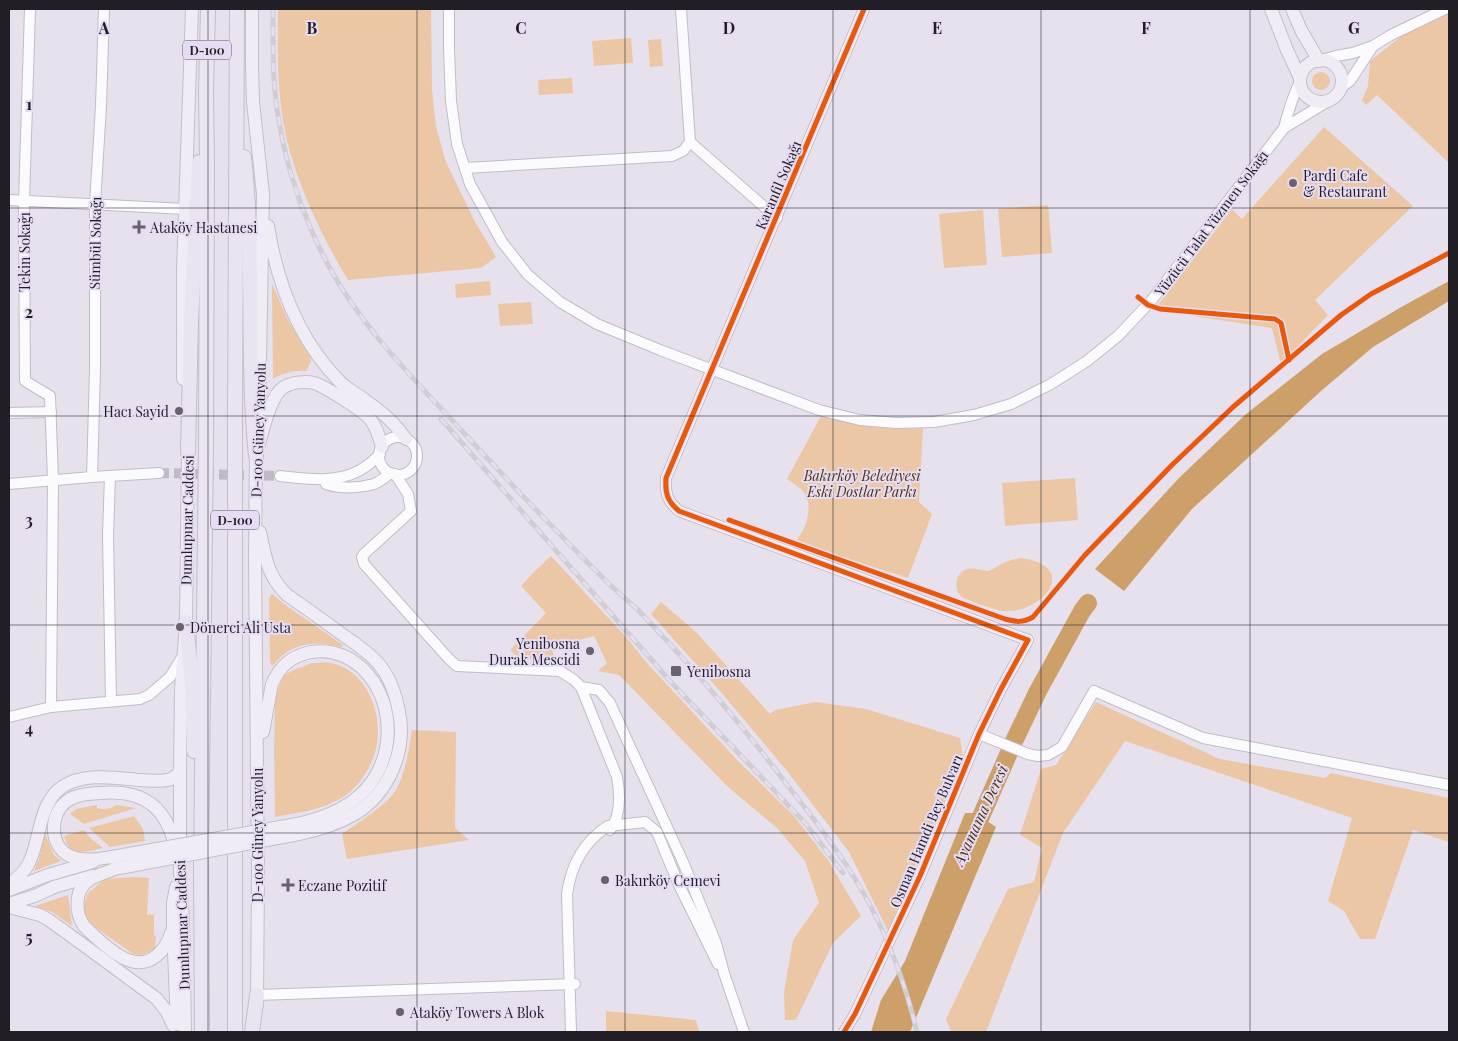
<svg xmlns="http://www.w3.org/2000/svg" width="1458" height="1041" viewBox="0 0 1458 1041" font-family="'Playfair Display',serif">
	<rect width="100%" height="100%" fill="#e7e1ee"/>
	<!-- green -->
	<g fill="#ebc7a5">
		<path d="M278 9H431L432 89 436 127 446 162 474 220 496 257 481 268 348 280C324 240 303 197 290 152 277 106 277 56 278 9Z"/>
		<polygon points="1449,13 1449,163 1377,95 1366,105 1362,100 1368,86 1370,61 1403,35"/>
		<polygon points="631,38 633,63 594,66 592,41"/>
		<polygon points="661,39 663,66 650,67 648,40"/>
		<circle cx="1321" cy="81" r="9"/>
		<polygon points="572,78 573,93 539,95 538,80"/>
		<polygon points="1324,127 1413,206 1315,300 1328,315 1281,364 1272,328 1154,310 1232,209 1242,219"/>
		<polygon points="1048,205 1052,253 1002,257 998,209"/>
		<polygon points="983,210 987,265 944,268 939,214"/>
		<polygon points="490,281 491,295 456,298 455,284"/>
		<path d="M272 284 288 320 310 357 311 361 306 371C294 370 283 373 273 379Z"/>
		<polygon points="531,302 533,324 500,326 498,304"/>
		<path d="M821 416 863 426 898 429 923 428 919 502 932 514 908 578 795 542C807 529 816 501 800 488 796 485 791 482 787 479Z"/>
		<polygon points="1075,478 1078,520 1005,526 1002,483"/>
		<polygon points="551,556 627,638 646,662 739,762 794,816 828,860 861,916 833,943 796,1020 785,1020 784,992 793,940 819,903 805,861 777,828 728,787 619,675 598,671 607,663 594,636 551,648 557,663 517,657 510,650 546,613 521,586 536,570"/>
		<path d="M1021 558C1028 559 1037 561 1043 565 1060 575 1051 592 1038 601 1030 606 1022 610 1013 611 1010 611 1005 611 1002 611 996 610 966 600 962 597 957 594 955 585 957 580 958 575 962 571 967 569 974 567 982 571 989 571 1002 564 1006 560 1021 558Z"/>
		<path d="M272 594 284 604 343 645 341 647C320 642 302 641 283 655 279 658 276 663 272 666L270 662 269 600 270 596Z"/>
		<polygon points="661,602 697,633 770,714 775,710 816,702 866,709 960,738 963,757 888,931 849,852 787,771 720,691 651,614"/>
		<path d="M312 663C319 663 325 662 331 663 363 669 379 705 378 734 378 753 367 776 353 789 333 809 301 812 275 817L274 749 275 702 280 684 284 676 291 671Z"/>
		<polygon points="1096,702 1220,759 1325,778 1331,773 1449,798 1449,842 1413,830 1375,939 1360,939 1344,911 1328,901 1352,818 1125,741 1063,833 986,1032 951,1032 946,1019 1008,889 1034,882 1042,848 1020,835 1041,769 1056,765"/>
		<path d="M412 730 456 732 455 828 469 840 347 859 342 834C356 824 388 804 396 790 405 773 409 750 412 730Z"/>
		<path d="M97 805V808C104 810 111 809 116 805L136 808 84 824 70 814 76 809Z"/>
		<polygon points="134,816 143,829 145,841 110,847 89,828"/>
		<path d="M84 830 90 838 103 848C86 852 70 858 64 836Z"/>
		<polygon points="45,834 54,855 61,861 34,871 39,859"/>
		<polygon points="135,877 149,878 147,915 154,914 154,935 156,936 155,949 142,955 133,954 95,927 88,920 84,913 84,905 88,893 105,879"/>
		<polygon points="68,895 72,926 52,912 35,906"/>
		<polygon points="606,1011 696,1020 699,1032 606,1032"/>
	</g>
	<!-- water -->
	<g fill="#cda06a">
		<polygon points="1449,281 1449,301 1373,347 1321,391 1192,509 1124,591 1095,569 1179,478 1245,415 1322,354 1403,306"/>
		<polygon points="965,813 975,813 996,827 910,1032 871,1032 881,1000 905,961"/>
	</g>
	<g fill="none" stroke-linecap="round" stroke-linejoin="round">
		<!-- river -->
		<polyline stroke="#cda06a" stroke-width="18" points="972,837 1015,739 1038,691 1082,611 1088,603"/>
		<!-- minor-tunnel -->
		<polyline stroke="#c0bac6" stroke-width="10" stroke-dasharray="10 5" stroke-linecap="butt" points="159,473 280,476"/>
		<!-- minor casing -->
		<g stroke="#c1bdc7" stroke-width="12">
			<g id="minor">
				<polyline points="30,9 24,201 25,381 50,396 53,480 51,707"/>
				<polyline points="449,9 449,49 451,101 457,144 470,184 502,242 528,275 560,302 597,324 660,350 819,410 860,420 896,423 934,422 974,415 1011,404 1051,384 1087,361 1118,336 1151,301 1284,128 1330,100"/>
				<polyline points="1373,46 1391,35 1445,9"/>
				<polyline points="1322,60 1336,56 1353,53 1373,46 1350,81 1340,88"/>
				<path d="M1284 128C1288 112 1292 97 1300 82"/>
				<polyline points="690,142 777,218"/>
				<polyline points="465,168 672,156 683,151 690,142 681,9"/>
				<polyline points="9,200 186,209"/>
				<polyline points="9,413 51,412"/>
				<circle cx="398" cy="456" r="19"/>
				<polyline points="395,474 408,494 411,511 364,554 362,557 364,564 449,659 457,666 560,671 574,680 581,687 599,690 610,703 683,862 716,943 724,973 744,1032"/>
				<polyline points="110,476 108,535 111,701"/>
				<path d="M280 476C310 479 342 485 368 465 372 462 376 458 380 454"/>
				<polyline points="92,477 95,370 95,204 101,106 104,9"/>
				<polyline points="9,484 92,477 159,473"/>
				<path d="M326 484C340 489 360 488 374 484 380 482 386 476 391 473"/>
				<path d="M581 687 617 777C620 794 621 816 610 830"/>
				<polyline points="9,717 51,707 140,699 149,695 170,677 183,656"/>
				<polyline points="979,734 1028,754 1038,756 1048,755 1062,747 1094,691 1203,738 1449,785"/>
				<polyline points="257,995 575,984"/>
				<path d="M571 1032 567 894C571 865 583 842 608 826L645 822 657 832 679 885 718 964"/>
				<path d="M844 1032 855 1014 920 876 979 734 1001 689 1028 640 679 511C667 501 665 493 666 478L864 9"/>
			</g>
		</g>
		<!-- major casing -->
		<g stroke="#c2bfc5" stroke-width="14">
			<g id="major">
				<polyline points="252,9 252,66 253,102 263,194 259,417"/>
				<polyline points="1271,9 1287,50 1300,78"/>
				<polyline points="1292,9 1301,30 1319,61"/>
				<circle cx="1321" cy="81" r="21"/>
				<path d="M268 226C277 283 299 340 340 382 347 389 357 394 365 400 383 413 393 421 406 439"/>
				<polyline points="183,379 183,270 192,9"/>
				<polyline points="256,447 255,558 258,872 257,1005"/>
				<path d="M256 454C262 436 269 396 284 387 292 382 306 381 314 383 326 387 362 410 370 419 377 427 379 437 382 447"/>
				<path d="M260 532C266 559 267 575 287 595 306 608 324 621 343 635 355 643 368 652 378 663 389 676 396 695 399 712 407 750 389 793 355 814 338 824 318 830 299 834"/>
				<path d="M263 732 272 684C280 666 291 656 311 652 330 649 347 655 361 667 397 700 397 763 359 796 342 811 320 819 297 824"/>
				<path d="M112 857C98 859 84 862 70 856 49 846 49 814 67 801 77 794 88 794 100 793 144 789 167 807 176 850"/>
				<path d="M114 869C106 873 96 875 89 880 74 890 75 913 84 926 95 937 116 957 131 961 151 967 166 950 171 933"/>
				<path d="M9 885C16 879 25 872 29 863 41 839 38 804 62 787 85 772 115 778 141 780 151 781 162 782 171 779 175 777 178 774 180 772"/>
				<polyline points="176,887 173,903 173,929 177,1024"/>
				<polyline points="9,890 48,875 93,862"/>
				<polyline points="9,904 37,895 54,887 92,876"/>
				<polyline points="9,907 40,915 49,920 89,949 157,999 167,1012 173,1025"/>
				<polyline points="185,1032 183,921 180,874 180,772 181,689 186,622 188,453 187,443"/>
			</g>
		</g>
		<!-- highway casing -->
		<g stroke="#c2bfc5" stroke-width="16">
			<g id="highway">
				<path d="M244 157C255 256 246 357 256 456"/>
				<polyline points="188,453 191,321 199,162"/>
				<polyline points="186,622 192,686 194,751"/>
				<polyline points="202,1032 201,863 206,448 207,165 206,91 208,9"/>
				<polyline points="235,1032 235,416 237,9"/>
				<polyline points="252,1032 257,995"/>
			</g>
		</g>
		<!-- minor -->
		<use href="#minor" stroke="#fbfafc" stroke-width="10"/>
		<!-- major -->
		<use href="#major" stroke="#f0ecf5" stroke-width="12"/>
		<!-- highway -->
		<use href="#highway" stroke="#eae4f1" stroke-width="14"/>
		<!-- rail casing -->
		<g stroke="#d0ced2" stroke-width="5">
			<g id="rail">
				<path d="M273 9C273 46 272 84 279 121 286 166 303 216 324 257 358 324 412 377 463 432 508 481 554 529 601 576 613 588 626 599 638 610 691 665 742 725 788 786 811 815 834 845 854 877 883 924 904 978 917 1032"/>
				<polyline points="441,419 670,681 806,824 843,873"/>
			</g>
		</g>
		<!-- rail -->
		<use href="#rail" stroke="#e6dcf3" stroke-width="3" stroke-dasharray="9" stroke-linecap="butt"/>
		<!-- major-bridge casing -->
		<g stroke="#c2bfc5" stroke-width="14" stroke-linecap="butt">
			<g id="major-bridge">
				<polyline points="112,857 297,824"/>
				<polyline points="114,869 299,834"/>
			</g>
		</g>
		<!-- major-bridge -->
		<use href="#major-bridge" stroke="#f0ecf5" stroke-width="12"/>
		<!-- cycleway casing -->
		<g stroke="#e6dcf3" stroke-width="8">
			<g id="cycleway">
				<polyline points="1138,297 1148,305 1160,309 1275,319 1281,323 1289,360"/>
				<path d="M729 520 1005 619C1017 622 1022 623 1033 617L1085 555 1172 465 1233 407 1341 315 1371 294 1449 253"/>
				<path d="M844 1032 855 1014 920 876 979 734 1001 689 1028 640 679 511C667 501 665 493 666 478L864 9"/>
			</g>
		</g>
		<!-- cycleway -->
		<use href="#cycleway" stroke="#e8590c" stroke-width="5"/>
	</g>
	<!-- grid -->
	<path fill="none" stroke="#221e26" stroke-width="1" stroke-opacity="0.55" d="M208 9V1032M417 9V1032M625 9V1032M833 9V1032M1041 9V1032M1250 9V1032M9 208H1449M9 416H1449M9 625H1449M9 833H1449"/>
	<!-- markers -->
	<g fill="#67626c" stroke="#e6dcf3" stroke-width="2">
		<circle cx="1293" cy="183" r="5"/>
		<path d="M136.5 219.5h5v5h5v5h-5v5h-5v-5h-5v-5h5z"/>
		<circle cx="179" cy="411" r="5"/>
		<circle cx="180" cy="627" r="5"/>
		<circle cx="590" cy="651" r="5"/>
		<rect x="670" y="665" width="12" height="12" rx="2.5"/>
		<circle cx="605" cy="880" r="5"/>
		<path d="M285.5 877.5h5v5h5v5h-5v5h-5v-5h-5v-5h5z"/>
		<circle cx="400" cy="1012" r="5"/>
	</g>
	<g text-anchor="middle" dominant-baseline="central" stroke-width="4" stroke-linejoin="round" paint-order="stroke">
		<!-- shield labels -->
		<g fill="#e6dcf3" stroke="#5d5764" stroke-width="1">
			<rect x="183" y="40.5" width="48" height="19" rx="4"/>
			<rect x="211" y="510.5" width="48" height="19" rx="4"/>
		</g>
		<g font-size="12" font-weight="bold" fill="#221e26">
			<text x="207" y="50">D-100</text>
			<text x="235" y="520">D-100</text>
		</g>
		<!-- poi labels -->
		<g font-size="14" fill="#221e26" stroke="#e6dcf3" text-anchor="start">
			<text x="1303" y="175">Pardi Cafe<tspan x="1303" dy="16">&amp; Restaurant</tspan></text>
			<text x="150" y="227">Ataköy Hastanesi</text>
			<text x="169" y="411" text-anchor="end">Hacı Sayid</text>
			<text x="190" y="627">Dönerci Ali Usta</text>
			<text x="580" y="643" text-anchor="end">Yenibosna<tspan x="580" dy="16">Durak Mescidi</tspan></text>
			<text x="687" y="671">Yenibosna</text>
			<text x="615" y="880">Bakırköy Cemevi</text>
			<text x="298" y="885">Eczane Pozitif</text>
			<text x="410" y="1012">Ataköy Towers A Blok</text>
		</g>
		<!-- street labels -->
		<g font-size="14" fill="#221e26" stroke="#e6dcf3">
			<text transform="translate(778 185) rotate(-67)">Karanfil Sokağı</text>
			<text transform="translate(1211 223) rotate(-53)">Yüzücü Talat Yüzmen Sokağı</text>
			<text transform="translate(95 243) rotate(-89)">Sümbül Sokağı</text>
			<text transform="translate(24 252) rotate(-90)">Tekin Sokağı</text>
			<text transform="translate(258 430) rotate(-88)">D-100 Güney Yanyolu</text>
			<text transform="translate(187 520) rotate(-89)">Dumlupınar Caddesi</text>
			<text transform="translate(926 831) rotate(-67)">Osman Hamdi Bey Bulvarı</text>
			<text transform="translate(257 835) rotate(-90)">D-100 Güney Yanyolu</text>
			<text transform="translate(182 925) rotate(-92)">Dumlupınar Caddesi</text>
		</g>
		<!-- park labels -->
		<g font-size="14" font-style="italic" fill="#4f3413" stroke="#e6dcf3">
			<text x="862" y="475">Bakırköy Belediyesi<tspan x="862" dy="16">Eski Dostlar Parkı</tspan></text>
		</g>
		<!-- water labels -->
		<g font-size="15" font-style="italic" fill="#4d3211" stroke="#e6dcf3">
			<text transform="translate(980 815) rotate(-65)">Ayamama Deresi</text>
		</g>
	</g>
	<g font-size="16" text-anchor="middle" font-weight="bold" fill="#221e26" stroke="#e6dcf3" stroke-width="4" stroke-linejoin="round" paint-order="stroke">
		<text x="104" y="34">A</text>
		<text x="312" y="34">B</text>
		<text x="521" y="34">C</text>
		<text x="729" y="34">D</text>
		<text x="937" y="34">E</text>
		<text x="1146" y="34">F</text>
		<text x="1354" y="34">G</text>
		<text x="29" y="110">1</text>
		<text x="29" y="318">2</text>
		<text x="29" y="526">3</text>
		<text x="29" y="734">4</text>
		<text x="29" y="943">5</text>
	</g>
	<!-- border -->
	<rect width="1458" height="1041" fill="none" stroke="#221e26" stroke-width="20"/>
</svg>
